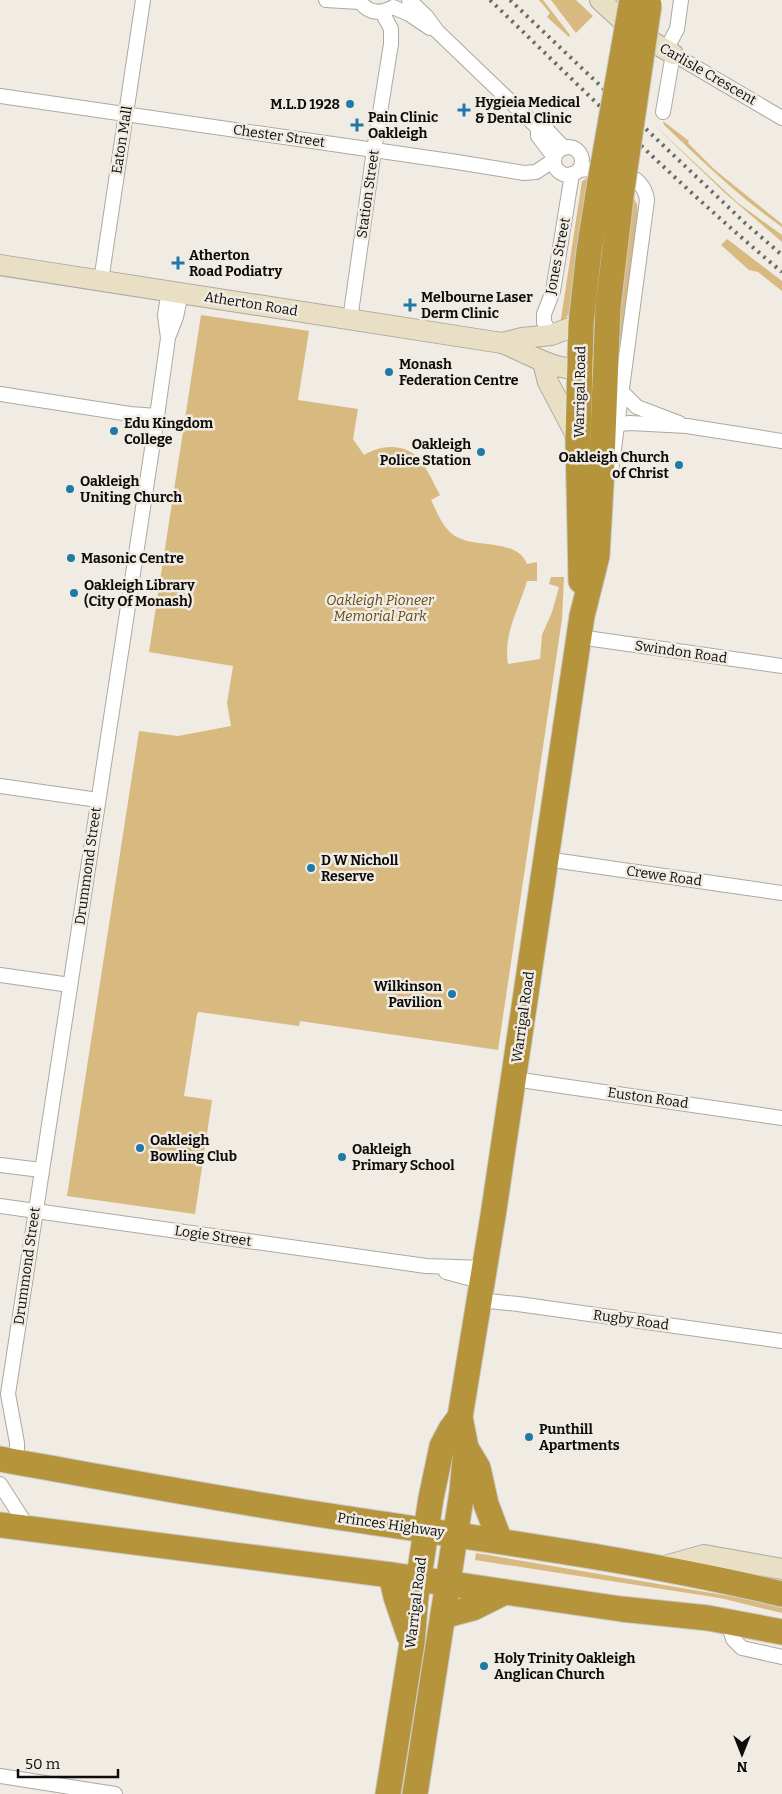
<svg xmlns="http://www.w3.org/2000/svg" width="782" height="1794" viewBox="0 0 782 1794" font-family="Bitter,serif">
	<rect width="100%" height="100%" fill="#f0ebe3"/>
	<!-- green -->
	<g fill="#d8b980">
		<polygon points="539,0 543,0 570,35 569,37 547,17 550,13"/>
		<polygon points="551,0 576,0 593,16 576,33"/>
		<polygon points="650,121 738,203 782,235 782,242 725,193"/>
		<path d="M663 121 689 141 688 143 715 170 782 224V227C739 197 702 161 664 125Z"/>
		<polygon points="591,176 575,306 560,325 582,181"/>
		<polygon points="631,194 637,204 638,216 617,371 615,351"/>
		<polygon points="727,239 782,281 782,291 758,272 749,270 721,245"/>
		<path d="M201 315 309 331 298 400 358 409 353 439 364 455C379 446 399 443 415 455 425 463 434 484 440 495L431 500C437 512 441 524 451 533 471 551 516 536 527 564L537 562V581H527C519 609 503 634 508 664L540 659 542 635 552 612 559 587 549 584 551 577H564L562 619 498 1050 300 1021 299 1026 199 1012 197 1014 184 1096 212 1100 195 1214 67 1196 139 731 178 736 231 726 227 703 233 666 149 652Z"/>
		<polygon points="476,1553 741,1598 782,1608 782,1613 720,1598 475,1560"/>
	</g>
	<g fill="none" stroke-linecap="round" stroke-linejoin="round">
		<!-- street casing -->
		<g stroke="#ada9a1" stroke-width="16">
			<g id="street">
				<polyline points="326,0 360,2"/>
				<path d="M359 0C366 11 376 15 389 9"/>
				<polyline points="409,0 426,16 437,31 538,128 547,130 564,148"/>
				<polyline points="393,7 409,14 430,28"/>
				<polyline points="666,50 677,29 681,0"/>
				<polyline points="0,96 457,162 524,173 536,172 554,160"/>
				<polyline points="663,112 673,54 782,118"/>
				<polyline points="538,128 538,136 554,157"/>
				<circle cx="568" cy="161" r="14"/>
				<path d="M579 170C603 167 643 169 647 200L611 471"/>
				<polyline points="101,281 143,0"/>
				<polyline points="350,320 374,150 391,44 391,29 382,12"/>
				<polyline points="169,335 176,317 181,293"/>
				<polyline points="551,335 544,322 544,314 553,291 572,174"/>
				<polyline points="622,392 637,407 679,423"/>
				<polyline points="0,394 130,414 157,416"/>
				<polyline points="619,424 630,423 687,426 782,441"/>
				<polyline points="579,637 782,666"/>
				<polyline points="0,786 98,800"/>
				<polyline points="546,859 782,893"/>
				<polyline points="0,975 70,985"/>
				<polyline points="514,1079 782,1118"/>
				<polyline points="0,1165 41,1170"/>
				<polyline points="0,1206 426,1266 485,1268"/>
				<polyline points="446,1272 483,1282"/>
				<polyline points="479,1300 518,1304 782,1341"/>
				<polyline points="17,1462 17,1443 8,1394 157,416 168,338 165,315 169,291"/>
				<polyline points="0,1484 29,1529"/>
				<polyline points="728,1622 733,1639 742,1648 782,1657"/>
				<polyline points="0,1776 115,1794"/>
			</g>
		</g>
		<!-- secondary casing -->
		<g stroke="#ada9a1" stroke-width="22">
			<g id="secondary">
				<polyline points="600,0 634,31 673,54"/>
				<path d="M0 265 502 343C531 354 562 377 594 366"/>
				<polyline points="502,343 522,338 551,335 581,324"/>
				<polyline points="543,362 548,382 578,439"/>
				<polyline points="661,1567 704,1555 782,1569"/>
			</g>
		</g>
		<!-- highway casing -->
		<g stroke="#cacac9" stroke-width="27">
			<g id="highway">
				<polyline points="581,581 578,439 581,324 589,251 600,182"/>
				<polyline points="466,1448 478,1468 486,1504 500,1541"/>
				<path d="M0 1459C117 1480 233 1502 350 1519 495 1541 640 1560 782 1594"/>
				<polyline points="0,1525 391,1575 621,1609 708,1618 782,1632"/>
				<polyline points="391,1575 396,1597 409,1635"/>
				<polyline points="443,1616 473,1608 505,1592"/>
				<polyline points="388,1794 412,1643 416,1596 431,1498 442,1446 451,1429 460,1417"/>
				<polyline points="415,1794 462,1492 466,1448 460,1417 493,1216 582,616 597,556 601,486 608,307 622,189"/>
			</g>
		</g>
		<!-- street -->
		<use href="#street" stroke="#fff" stroke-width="14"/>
		<!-- secondary -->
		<use href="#secondary" stroke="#e9dfc4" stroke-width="20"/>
		<!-- highway -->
		<use href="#highway" stroke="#b6943b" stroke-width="25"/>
		<!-- rail -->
		<g stroke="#6d6a65" stroke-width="4" stroke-dasharray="2.5 5" stroke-linecap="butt">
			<path d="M490 0C586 92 680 187 782 272"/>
			<polyline points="510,0 745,223 782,255"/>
		</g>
		<!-- highway-bridge casing -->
		<g stroke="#cacac9" stroke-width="27" stroke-linecap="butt">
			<g id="highway-bridge">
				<polyline points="600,182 632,0"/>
				<polyline points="622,189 649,5"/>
			</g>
		</g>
		<!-- highway-bridge -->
		<use href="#highway-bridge" stroke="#b6943b" stroke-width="25"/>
	</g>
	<!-- markers -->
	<g fill="#1f7aa8" stroke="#f0ebe3" stroke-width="2">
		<circle cx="350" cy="104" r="5"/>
		<path d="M461.5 102.5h5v5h5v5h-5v5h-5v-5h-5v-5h5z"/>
		<path d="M354.5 117.5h5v5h5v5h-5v5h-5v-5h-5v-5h5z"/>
		<path d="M175.5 255.5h5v5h5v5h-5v5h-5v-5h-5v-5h5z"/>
		<path d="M407.5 297.5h5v5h5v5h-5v5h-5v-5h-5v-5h5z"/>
		<circle cx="389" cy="372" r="5"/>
		<circle cx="114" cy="431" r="5"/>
		<circle cx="481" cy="452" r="5"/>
		<circle cx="679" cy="465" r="5"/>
		<circle cx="70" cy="489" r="5"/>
		<circle cx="71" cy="558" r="5"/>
		<circle cx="74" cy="593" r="5"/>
		<circle cx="311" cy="868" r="5"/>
		<circle cx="452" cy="994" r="5"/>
		<circle cx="140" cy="1148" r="5"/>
		<circle cx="342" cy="1157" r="5"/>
		<circle cx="529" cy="1437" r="5"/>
		<circle cx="484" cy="1666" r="5"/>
	</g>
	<g text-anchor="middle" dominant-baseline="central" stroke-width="5" stroke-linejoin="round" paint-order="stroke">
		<!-- street labels -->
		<g font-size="14" fill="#0e0c0a" stroke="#f0ebe3">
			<text transform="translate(708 74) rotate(30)">Carlisle Crescent</text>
			<text transform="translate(279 136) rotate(8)">Chester Street</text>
			<text transform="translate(122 140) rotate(-81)">Eaton Mall</text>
			<text transform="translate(368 194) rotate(-82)">Station Street</text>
			<text transform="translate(558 256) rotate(-79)">Jones Street</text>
			<text transform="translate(251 304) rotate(9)">Atherton Road</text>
			<text transform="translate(580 392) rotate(-89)">Warrigal Road</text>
			<text transform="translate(681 652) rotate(8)">Swindon Road</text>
			<text transform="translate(88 866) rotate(-82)">Drummond Street</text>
			<text transform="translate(664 876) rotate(8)">Crewe Road</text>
			<text transform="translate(523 1017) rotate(-82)">Warrigal Road</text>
			<text transform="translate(648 1098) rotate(8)">Euston Road</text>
			<text transform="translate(213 1236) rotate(8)">Logie Street</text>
			<text transform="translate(27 1266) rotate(-82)">Drummond Street</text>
			<text transform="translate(631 1320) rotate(8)">Rugby Road</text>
			<text transform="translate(391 1525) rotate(8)">Princes Highway</text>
			<text transform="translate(416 1603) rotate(-83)">Warrigal Road</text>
		</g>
		<!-- poi labels -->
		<g font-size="14" font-weight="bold" fill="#0e0c0a" stroke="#f0ebe3" text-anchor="start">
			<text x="475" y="102">Hygieia Medical<tspan x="475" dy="16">&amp; Dental Clinic</tspan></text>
			<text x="340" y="104" text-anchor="end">M.L.D 1928</text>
			<text x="368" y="117">Pain Clinic<tspan x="368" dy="16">Oakleigh</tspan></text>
			<text x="189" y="255">Atherton<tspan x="189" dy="16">Road Podiatry</tspan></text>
			<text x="421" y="297">Melbourne Laser<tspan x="421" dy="16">Derm Clinic</tspan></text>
			<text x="399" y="364">Monash<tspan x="399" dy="16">Federation Centre</tspan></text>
			<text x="124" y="423">Edu Kingdom<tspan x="124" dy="16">College</tspan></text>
			<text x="471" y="444" text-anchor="end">Oakleigh<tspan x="471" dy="16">Police Station</tspan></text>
			<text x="669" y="457" text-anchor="end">Oakleigh Church<tspan x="669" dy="16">of Christ</tspan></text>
			<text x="80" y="481">Oakleigh<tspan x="80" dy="16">Uniting Church</tspan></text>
			<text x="81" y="558">Masonic Centre</text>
			<text x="84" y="585">Oakleigh Library<tspan x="84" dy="16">(City Of Monash)</tspan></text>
			<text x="321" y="860">D W Nicholl<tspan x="321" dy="16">Reserve</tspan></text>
			<text x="442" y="986" text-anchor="end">Wilkinson<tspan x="442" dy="16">Pavilion</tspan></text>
			<text x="150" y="1140">Oakleigh<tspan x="150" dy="16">Bowling Club</tspan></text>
			<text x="352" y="1149">Oakleigh<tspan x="352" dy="16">Primary School</tspan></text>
			<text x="539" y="1429">Punthill<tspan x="539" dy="16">Apartments</tspan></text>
			<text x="494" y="1658">Holy Trinity Oakleigh<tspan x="494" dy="16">Anglican Church</tspan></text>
		</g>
		<!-- park labels -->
		<g font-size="14" font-style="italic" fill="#644b17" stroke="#f0ebe3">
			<text x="380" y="600">Oakleigh Pioneer<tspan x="380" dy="16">Memorial Park</tspan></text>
		</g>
	</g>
	<!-- north arrow -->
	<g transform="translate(742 1754) rotate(180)" stroke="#f0ebe3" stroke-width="4" paint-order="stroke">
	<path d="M0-4L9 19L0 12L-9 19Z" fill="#0e0c0a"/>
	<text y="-8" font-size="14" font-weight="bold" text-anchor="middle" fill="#0e0c0a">N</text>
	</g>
	<!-- scale -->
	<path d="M18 1769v8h100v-8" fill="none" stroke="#0e0c0a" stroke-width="2.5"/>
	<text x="25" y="1769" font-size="15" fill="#0e0c0a" stroke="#f0ebe3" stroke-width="4" paint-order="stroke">50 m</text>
</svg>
